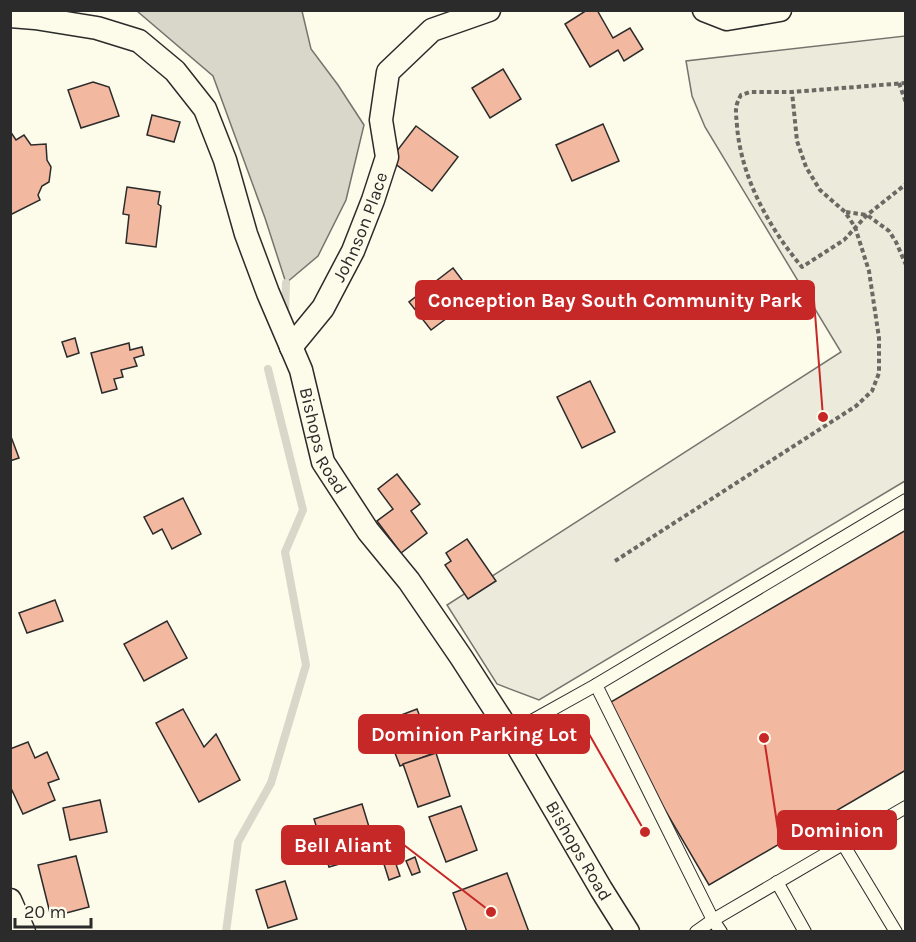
<svg xmlns="http://www.w3.org/2000/svg" width="916" height="942" viewBox="0 0 916 942" font-family="Karla,sans-serif">
	<rect width="100%" height="100%" fill="#fdfbea"/>
	<!-- green -->
	<polygon fill="#ecebdb" stroke="#74746e" stroke-width="1.5" points="905,36 905,481 539,700 497,684 447,605 841,352 705,127 692,96 686,61"/>
	<!-- water -->
	<polygon fill="#d8d7c9" stroke="#74746e" stroke-width="1.5" points="137,11 302,11 311,49 338,85 364,125 346,200 318,256 286,283 265,218 213,76"/>
	<g fill="none" stroke-linecap="round" stroke-linejoin="round">
		<!-- stream -->
		<g stroke="#d8d7c9" stroke-width="8">
			<polyline points="285,314 286,283"/>
			<polyline points="226,932 238,842 271,783 306,665 285,552 303,510 268,369"/>
		</g>
	</g>
	<!-- building -->
	<g fill="#f2b8a0" stroke="#2b2b2b" stroke-width="1.5">
		<polygon points="587,10 597,10 613,38 630,28 643,49 624,61 618,50 590,67 565,24"/>
		<polygon points="503,69 521,99 490,118 472,88"/>
		<polygon points="93,82 109,87 119,116 81,128 68,90"/>
		<polygon points="152,115 180,122 174,142 147,135"/>
		<polygon points="603,124 619,161 572,181 556,145"/>
		<polygon points="416,126 458,157 432,191 390,160"/>
		<polygon points="10,131 16,140 24,135 31,145 46,144 47,160 51,167 49,182 42,186 38,195 40,200 10,215"/>
		<polygon points="127,187 160,192 158,204 161,206 156,247 126,243 129,215 123,214"/>
		<polygon points="453,268 475,297 431,330 409,302"/>
		<polygon points="75,338 79,353 67,357 62,342"/>
		<polygon points="129,343 130,350 142,347 144,355 134,358 137,366 121,370 123,377 114,379 117,389 102,393 91,353"/>
		<polygon points="590,381 615,432 582,448 557,397"/>
		<polygon points="10,434 19,458 10,461"/>
		<polygon points="397,474 420,504 411,511 427,533 401,553 377,521 393,509 378,489"/>
		<polygon points="183,498 201,534 172,549 162,529 153,534 144,517"/>
		<polygon points="906,530 906,770 709,885 604,706"/>
		<polygon points="467,539 496,581 468,599 445,565 451,561 446,553"/>
		<polygon points="55,600 63,621 27,633 19,613"/>
		<polygon points="167,621 187,658 144,681 124,644"/>
		<polygon points="183,709 204,747 216,734 240,780 199,802 156,723"/>
		<polygon points="417,709 434,753 400,766 383,722"/>
		<polygon points="28,742 35,758 47,752 59,779 48,783 55,800 23,814 10,786 10,749"/>
		<polygon points="436,753 450,796 418,807 403,764"/>
		<polygon points="100,800 107,832 70,840 63,808"/>
		<polygon points="362,804 377,853 329,867 314,819"/>
		<polygon points="461,806 477,850 446,862 429,817"/>
		<polygon points="76,856 89,907 51,917 38,865"/>
		<polygon points="415,857 420,872 412,875 406,861"/>
		<polygon points="394,858 400,876 389,880 383,861"/>
		<polygon points="507,873 529,932 467,932 453,893"/>
		<polygon points="285,881 297,919 268,928 256,890"/>
	</g>
	<g fill="none" stroke-linecap="round" stroke-linejoin="round">
		<!-- lane casing -->
		<g stroke="#2b2b2b" stroke-width="14">
			<g id="lane">
				<polyline points="596,685 713,920 721,932"/>
				<polyline points="510,733 596,685 906,500"/>
				<polyline points="843,844 896,932"/>
				<polyline points="777,882 805,932"/>
				<polyline points="696,932 713,920 906,807"/>
			</g>
		</g>
		<!-- street casing -->
		<g stroke="#2b2b2b" stroke-width="25">
			<g id="street">
				<polyline points="704,10 727,19 780,10"/>
				<path id="s1" d="M10 16 35 18 97 28 139 41 175 71 205 109 225 160 246 234 268 293 301 370 323 462 368 531 409 581 461 657 510 733 601 889 628 932"/>
				<path id="s2" d="M291 347 323 308 353 251 373 200 387 157 381 120 388 72 432 30 489 10"/>
				<polyline points="10,900 24,932"/>
			</g>
		</g>
		<!-- path -->
		<g stroke="#6a6964" stroke-width="4" stroke-dasharray="4.5 3" stroke-linecap="butt">
			<polyline points="899,83 906,103"/>
			<path d="M906 83 792 92H750L741 95C734 107 736 112 737 126 741 177 769 228 802 267L844 240 867 215 906 184"/>
			<polyline points="846,212 867,215 889,231 896,242 906,265"/>
			<polyline points="615,561 856,406 872,391 879,373 879,338 869,271 855,227 845,212 820,190 806,167 797,141 792,92"/>
		</g>
		<!-- lane -->
		<use href="#lane" stroke="#fdfbea" stroke-width="12"/>
		<!-- street -->
		<use href="#street" stroke="#fdfbea" stroke-width="22"/>
	</g>
	<g text-anchor="middle" dominant-baseline="central" stroke-width="4.5" stroke-linejoin="round" paint-order="stroke">
		<!-- street labels -->
		<g font-size="18" fill="#2b2b2b" stroke="#fdfbea">
			<text stroke="none"><textPath href="#s2" startOffset="140">Johnson Place</textPath></text>
			<text stroke="none"><textPath href="#s1" startOffset="580">Bishops Road</textPath></text>
			<text stroke="none"><textPath href="#s1" startOffset="1066">Bishops Road</textPath></text>
		</g>
	</g>
	<!-- callouts -->
	<path fill="none" stroke="#c62828" stroke-width="2" d="M823 417L814 300M645 832L589 734M764 738L778 830M491 912L404 845"/>
	<g fill="#c62828" stroke="#fdfbea" stroke-width="2">
		<circle cx="823" cy="417" r="6"/>
		<circle cx="645" cy="832" r="6"/>
		<circle cx="764" cy="738" r="6"/>
		<circle cx="491" cy="912" r="6"/>
	</g>
	<g fill="#c62828" stroke="#c62828" stroke-width="2">
		<rect x="416" y="281" width="398" height="38" rx="6"/>
		<rect x="359" y="715" width="230" height="38" rx="6"/>
		<rect x="778" y="811" width="118" height="38" rx="6"/>
		<rect x="282" y="826" width="122" height="38" rx="6"/>
	</g>
	<g font-size="20" text-anchor="middle" font-weight="bold" fill="#fff">
		<text x="615" y="307">Conception Bay South Community Park</text>
		<text x="474" y="741">Dominion Parking Lot</text>
		<text x="837" y="837">Dominion</text>
		<text x="343" y="852">Bell Aliant</text>
	</g>
	<!-- border -->
	<rect width="916" height="942" fill="none" stroke="#2b2b2b" stroke-width="24"/>
	<!-- scale -->
	<path d="M15 918v9h76v-9" fill="none" stroke="#2b2b2b" stroke-width="3"/>
	<text x="24" y="918" font-size="18" fill="#2b2b2b" stroke="#fdfbea" stroke-width="4.5" paint-order="stroke">20 m</text>
</svg>
